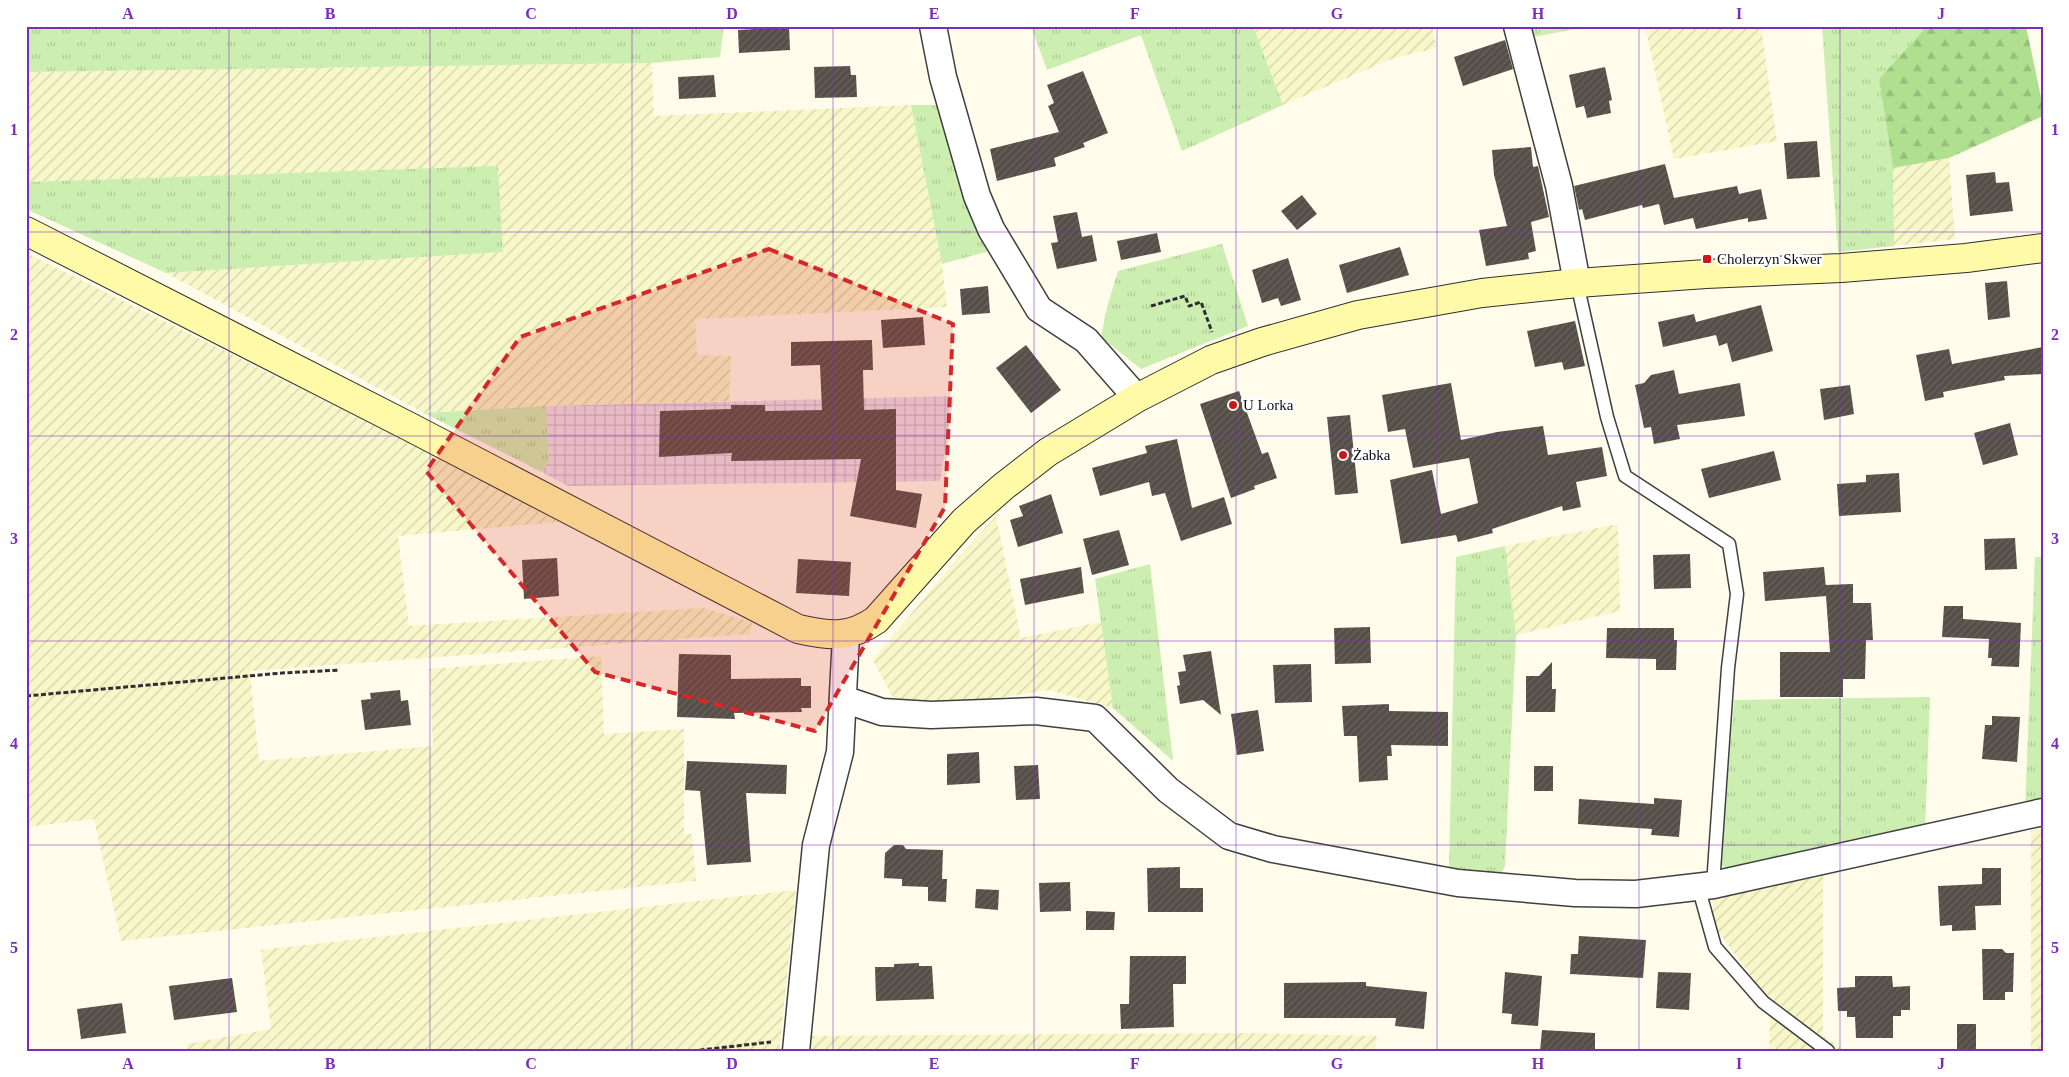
<svg xmlns="http://www.w3.org/2000/svg" width="2069" height="1077" viewBox="0 0 2069 1077" font-family="Georgia,serif">
	<defs>
		<pattern id="industrial-grid" width="8" height="8" patternUnits="userSpaceOnUse" patternTransform="scale(1.25)"><rect width="8" height="8" fill="#ecdfed"/><path d="M0 4h8M4 0v8" fill="none" stroke="#c9beca"/></pattern>
		<pattern id="farmland-furrows" width="10" height="10" patternUnits="userSpaceOnUse" patternTransform="scale(1.25)"><rect width="10" height="10" fill="#f8f7c9"/><path d="M-1 1l2-2M0 10L10 0M9 11l2-2" fill="none" stroke="#d3d3ab"/></pattern>
		<pattern id="grass-tufts" width="24" height="20" patternUnits="userSpaceOnUse" patternTransform="scale(1.25)"><rect width="24" height="20" fill="#cdeeb1"/><path d="M3 7l-1-3M5 7V3M7 7l1-3M15 17l-1-3M17 17v-4M19 17l1-3" fill="none" stroke="#afcb97"/></pattern>
		<pattern id="forest-firs" width="22" height="20" patternUnits="userSpaceOnUse" patternTransform="scale(1.25)"><rect width="22" height="20" fill="#afe08f"/><path d="M5 1l3.5 6h-7zM16 11l3.5 6h-7z" fill="#95bf7a"/></pattern>
		<pattern id="building-hatch" width="6" height="6" patternUnits="userSpaceOnUse" patternTransform="scale(1.25)"><rect width="6" height="6" fill="#564e48"/><path d="M-1 1l2-2M0 6l6-6M5 7l2-2" fill="none" stroke="#69635e"/></pattern>
	</defs>
	<rect width="100%" height="100%" fill="#fffcec"/>
	<!-- industrial -->
	<polygon fill="url(#industrial-grid)" points="954,396 940,481 568,486 542,472 549,461 546,406"/>
	<!-- farmland -->
	<g fill="url(#farmland-furrows)">
		<polygon points="1253,26 1432,26 1437,48 1394,58 1283,105"/>
		<polygon points="1645,26 1761,26 1777,141 1674,159"/>
		<polygon points="652,63 654,116 911,105 942,264 947,307 695,319 697,355 731,356 729,401 546,406 424,413 166,273 503,252 498,167 26,182 26,72"/>
		<polygon points="1949,158 1955,239 1894,246 1893,168"/>
		<polygon points="26,253 417,446 559,522 398,536 409,626 703,608 752,622 750,634 250,671 259,761 433,746 429,669 601,656 604,734 684,729 684,834 692,834 696,881 121,941 94,819 26,827"/>
		<polygon points="996,516 1021,638 1101,622 1113,708 1049,690 951,705 896,703 873,660 958,557"/>
		<polygon points="1618,524 1620,611 1516,635 1505,546"/>
		<polygon points="2043,827 2043,1051 2031,1051 2031,831"/>
		<polygon points="1823,870 1823,1036 1847,1051 1769,1051 1770,1020 1774,1000 1761,990 1713,924 1713,892"/>
		<polygon points="796,890 779,1051 188,1051 186,1044 271,1029 261,950"/>
		<polygon points="1247,1033 1377,1036 1375,1051 808,1051 809,1036"/>
	</g>
	<!-- grass -->
	<g fill="url(#grass-tufts)">
		<polygon points="26,26 724,26 720,57 652,63 26,72"/>
		<polygon points="1031,26 1253,26 1283,105 1182,151 1141,35 1047,70"/>
		<polygon points="1529,26 1591,26 1533,37"/>
		<polygon points="1822,26 1927,26 1879,79 1893,168 1894,246 1838,252"/>
		<polygon points="911,105 937,105 993,250 942,264"/>
		<polygon points="498,166 503,252 166,273 26,209 26,182"/>
		<polygon points="1222,244 1248,326 1141,369 1101,337 1107,307 1118,271"/>
		<polygon points="546,406 549,461 542,472 424,413"/>
		<polygon points="1505,546 1516,635 1505,866 1500,876 1449,869 1456,557"/>
		<polygon points="2035,557 2043,557 2043,805 2025,809"/>
		<polygon points="1150,564 1173,761 1113,708 1095,579"/>
		<polygon points="1930,697 1925,831 1733,871 1721,865 1734,700"/>
	</g>
	<!-- forest -->
	<polygon fill="url(#forest-firs)" points="1927,26 2026,26 2043,107 2043,116 1949,158 1893,168 1879,79"/>
	<!-- building -->
	<g fill="url(#building-hatch)">
		<polygon points="789,27 790,50 739,53 738,30"/>
		<polygon points="1505,40 1513,69 1463,86 1454,57"/>
		<polygon points="850,66 851,75 856,75 857,97 815,98 814,67"/>
		<polygon points="1605,67 1612,100 1609,101 1611,113 1587,118 1584,106 1576,108 1569,75"/>
		<polygon points="1083,71 1108,133 1083,143 1085,147 1054,158 1056,166 997,181 990,149 1059,132 1048,106 1054,103 1047,85"/>
		<polygon points="714,75 716,97 679,99 678,77"/>
		<polygon points="1817,141 1820,177 1787,179 1784,143"/>
		<polygon points="1531,147 1533,167 1538,166 1549,217 1531,222 1536,251 1528,253 1529,259 1486,266 1479,230 1507,226 1494,175 1492,150"/>
		<polygon points="1665,164 1674,198 1737,186 1739,194 1761,189 1767,219 1748,222 1748,218 1696,229 1693,218 1664,225 1659,204 1643,208 1642,205 1585,220 1582,209 1579,210 1574,186"/>
		<polygon points="1995,172 1996,183 2009,182 2013,211 1970,216 1966,175"/>
		<polygon points="1302,195 1317,214 1297,230 1281,211"/>
		<polygon points="1077,212 1082,237 1092,235 1097,261 1057,269 1051,243 1058,242 1053,216"/>
		<polygon points="1157,233 1161,252 1121,260 1117,241"/>
		<polygon points="1400,247 1409,275 1347,293 1339,265"/>
		<polygon points="1288,258 1301,300 1281,306 1278,298 1262,303 1252,270"/>
		<polygon points="2007,281 2010,317 1988,320 1985,283"/>
		<polygon points="988,286 990,313 962,315 960,289"/>
		<polygon points="1761,305 1773,351 1732,362 1727,343 1719,346 1716,335 1663,347 1658,322 1694,314 1696,322"/>
		<polygon points="923,317 925,345 883,348 881,320"/>
		<polygon points="1575,321 1585,366 1564,370 1562,362 1535,367 1527,331"/>
		<polygon points="872,340 873,370 863,370 864,410 896,409 896,490 922,494 916,528 850,516 861,459 731,461 732,453 659,457 660,411 731,409 731,405 765,405 765,411 822,410 820,365 791,366 791,342"/>
		<polygon points="1026,345 1061,390 1031,413 996,368"/>
		<polygon points="2043,347 2043,374 2004,376 2005,380 1943,392 1944,397 1925,401 1916,355 1949,349 1952,364"/>
		<polygon points="1674,370 1679,394 1740,383 1745,416 1677,425 1680,439 1654,444 1651,427 1644,428 1635,385 1644,383 1651,375"/>
		<polygon points="1451,383 1461,440 1497,432 1543,426 1548,455 1602,447 1607,476 1576,482 1581,507 1563,511 1562,506 1492,529 1493,533 1458,542 1456,535 1401,544 1390,480 1432,470 1441,514 1478,503 1469,458 1413,468 1405,429 1388,432 1382,395"/>
		<polygon points="1850,385 1854,414 1824,420 1820,389"/>
		<polygon points="1239,391 1262,454 1268,452 1277,478 1254,486 1255,489 1231,498 1200,404"/>
		<polygon points="1350,415 1358,493 1335,495 1327,417"/>
		<polygon points="2010,423 2018,455 1983,465 1974,433"/>
		<polygon points="1177,439 1192,508 1224,497 1232,524 1181,541 1165,493 1152,496 1149,482 1100,496 1092,468 1147,453 1145,446"/>
		<polygon points="1774,451 1781,480 1709,498 1701,469"/>
		<polygon points="1899,473 1901,512 1839,516 1837,484 1866,482 1866,475"/>
		<polygon points="1051,494 1063,533 1018,547 1010,520 1023,516 1019,506"/>
		<polygon points="1119,530 1129,565 1092,575 1083,539"/>
		<polygon points="2015,538 2017,569 1985,570 1984,539"/>
		<polygon points="1690,554 1691,588 1654,589 1653,555"/>
		<polygon points="557,558 559,596 524,599 522,560"/>
		<polygon points="798,559 851,562 849,596 796,593"/>
		<polygon points="1081,567 1084,593 1025,605 1020,579"/>
		<polygon points="1824,567 1826,588 1825,585 1853,584 1853,603 1871,603 1873,640 1866,640 1865,679 1843,679 1843,697 1780,697 1780,652 1830,652 1826,596 1765,601 1763,572"/>
		<polygon points="1944,606 1963,606 1963,619 2021,623 2019,667 1991,666 1992,658 1988,658 1989,639 1942,637"/>
		<polygon points="1370,627 1371,663 1335,664 1334,628"/>
		<polygon points="1607,628 1674,628 1674,640 1677,640 1676,670 1656,670 1656,659 1606,658"/>
		<polygon points="1211,651 1221,715 1203,700 1180,704 1177,686 1180,685 1178,672 1186,671 1183,655"/>
		<polygon points="679,654 731,655 731,679 801,678 801,686 811,686 811,708 801,708 802,712 734,713 735,719 677,717"/>
		<polygon points="1552,662 1552,689 1556,689 1555,712 1526,712 1526,676 1539,676"/>
		<polygon points="1311,664 1312,702 1275,703 1273,665"/>
		<polygon points="400,690 401,701 408,700 411,725 365,730 361,700 371,699 370,693"/>
		<polygon points="1389,704 1389,711 1448,712 1448,746 1391,745 1392,756 1387,756 1388,780 1359,782 1357,736 1344,736 1342,706"/>
		<polygon points="1258,710 1264,751 1237,755 1231,714"/>
		<polygon points="1992,716 2020,717 2017,762 1982,759 1985,725 1992,725"/>
		<polygon points="979,752 980,783 947,785 947,754"/>
		<polygon points="687,761 787,765 786,794 746,793 751,862 707,865 700,791 685,790"/>
		<polygon points="1038,765 1040,799 1016,800 1014,766"/>
		<rect x="1534" y="766" width="19" height="25"/>
		<polygon points="1654,798 1682,800 1679,837 1651,835 1652,829 1578,824 1579,799 1654,804"/>
		<polygon points="894,845 903,845 906,849 943,850 942,879 947,879 946,902 928,901 928,887 902,886 902,879 884,878 885,853"/>
		<polygon points="1180,867 1180,888 1203,888 1203,912 1148,912 1147,868"/>
		<polygon points="1982,868 2001,868 2001,905 1975,906 1976,930 1952,931 1952,925 1940,926 1938,886 1982,884"/>
		<polygon points="1070,882 1071,911 1040,912 1039,883"/>
		<polygon points="976,889 999,890 998,910 975,908"/>
		<polygon points="1086,911 1115,912 1114,930 1086,930"/>
		<polygon points="1579,936 1646,940 1643,978 1570,974 1571,954 1578,954"/>
		<polygon points="1982,949 2002,949 2006,953 2014,953 2013,992 2005,992 2005,1000 1983,1000"/>
		<polygon points="1130,956 1186,956 1186,984 1173,984 1174,1027 1121,1029 1120,1004 1129,1004"/>
		<polygon points="919,963 919,966 932,966 934,999 876,1001 875,967 894,967 894,964"/>
		<polygon points="1505,972 1542,976 1538,1026 1511,1024 1512,1014 1502,1013"/>
		<polygon points="1658,972 1691,973 1689,1010 1656,1008"/>
		<polygon points="1855,976 1892,976 1893,987 1910,986 1910,1010 1901,1010 1901,1016 1893,1016 1893,1038 1856,1038 1855,1017 1847,1017 1847,1011 1838,1011 1837,988 1855,987"/>
		<polygon points="232,978 237,1012 174,1020 169,986"/>
		<polygon points="1366,982 1366,986 1427,992 1424,1029 1395,1026 1396,1018 1284,1018 1284,983"/>
		<polygon points="122,1003 126,1033 81,1039 77,1009"/>
		<rect x="1957" y="1024" width="19" height="27"/>
		<polygon points="1542,1030 1595,1033 1595,1051 1540,1051"/>
	</g>
	<g fill="none" stroke-linecap="round" stroke-linejoin="round">
		<!-- lane casing -->
		<g stroke="#404040" stroke-width="15">
			<g id="lane">
				<polyline points="1577,283 1607,417 1625,476 1729,544 1737,594 1728,668 1713,885"/>
				<polyline points="1698,886 1715,947 1763,1002 1828,1051"/>
			</g>
		</g>
		<!-- street casing -->
		<g stroke="#404040" stroke-width="29">
			<g id="street">
				<polyline points="933,26 943,77 977,196 991,229 1039,309 1086,340 1137,398"/>
				<polyline points="1517,26 1559,186 1577,283"/>
				<polyline points="843,699 882,712 931,715 1036,711 1095,718 1168,790 1229,836 1273,849 1458,883 1575,893 1636,894 1713,885 2043,812"/>
				<polyline points="796,1051 816,845 840,752 846,635"/>
			</g>
		</g>
		<!-- secondary casing -->
		<g stroke="#2f2f2f" stroke-width="30">
			<path id="secondary" d="M26 231 410 427 798 629C829 636 849 639 876 620L964 521 1004 486 1048 452 1137 398 1211 360 1262 342 1358 315 1482 293 1577 283 1706 274 1841 268 1966 258 2043 248"/>
		</g>
		<!-- path -->
		<g stroke="#2f2f2f" stroke-width="3" stroke-dasharray="5 2.5" stroke-linecap="butt">
			<polyline points="1151,306 1185,296 1189,306 1201,302 1212,332"/>
			<polyline points="26,696 282,673 340,670"/>
			<polyline points="692,1051 771,1042"/>
		</g>
		<!-- lane -->
		<use href="#lane" stroke="#fff" stroke-width="12"/>
		<!-- street -->
		<use href="#street" stroke="#fff" stroke-width="26"/>
		<!-- secondary -->
		<use href="#secondary" stroke="#fffaa7" stroke-width="28"/>
	</g>
	<!-- marked area -->
	<path fill="#d62828" fill-opacity="0.2" stroke="#d62828" stroke-width="4" stroke-dasharray="10 6" stroke-linejoin="round" d="M769 249 953 324 945 507 815 731 595 672 426 471 520 337Z"/>
	<!-- grid -->
	<path fill="none" stroke="#7b2cbf" stroke-width="1" stroke-opacity="0.55" d="M229 26V1051M430 26V1051M632 26V1051M833 26V1051M1034 26V1051M1236 26V1051M1437 26V1051M1639 26V1051M1840 26V1051M26 232H2043M26 436H2043M26 641H2043M26 845H2043"/>
	<!-- markers -->
	<g fill="#cc1715" stroke="#fff" stroke-width="2">
		<rect x="1702" y="254" width="10" height="10" rx="2.5"/>
		<circle cx="1233" cy="405" r="5"/>
		<circle cx="1343" cy="455" r="5"/>
	</g>
	<g text-anchor="middle" dominant-baseline="central" stroke-width="5" stroke-linejoin="round" paint-order="stroke">
		<!-- poi labels -->
		<g font-size="15" fill="#0d0d0d" stroke="#fff" text-anchor="start">
			<text x="1717" y="259">Cholerzyn Skwer</text>
			<text x="1243" y="405">U Lorka</text>
			<text x="1353" y="455">Żabka</text>
		</g>
	</g>
	<!-- border -->
	<rect width="2069" height="1077" fill="none" stroke="#ffffff" stroke-width="55"/>
	<rect x="28" y="28" width="2014" height="1022" fill="none" stroke="#7b2cbf" stroke-width="2"/>
	<g font-size="16" text-anchor="middle" font-weight="bold" fill="#7b2cbf">
		<text x="128" y="19">A</text>
		<text x="330" y="19">B</text>
		<text x="531" y="19">C</text>
		<text x="732" y="19">D</text>
		<text x="934" y="19">E</text>
		<text x="1135" y="19">F</text>
		<text x="1337" y="19">G</text>
		<text x="1538" y="19">H</text>
		<text x="1739" y="19">I</text>
		<text x="1941" y="19">J</text>
		<text x="14" y="135">1</text>
		<text x="2055" y="135">1</text>
		<text x="14" y="340">2</text>
		<text x="2055" y="340">2</text>
		<text x="14" y="544">3</text>
		<text x="2055" y="544">3</text>
		<text x="14" y="749">4</text>
		<text x="2055" y="749">4</text>
		<text x="14" y="953">5</text>
		<text x="2055" y="953">5</text>
		<text x="128" y="1069">A</text>
		<text x="330" y="1069">B</text>
		<text x="531" y="1069">C</text>
		<text x="732" y="1069">D</text>
		<text x="934" y="1069">E</text>
		<text x="1135" y="1069">F</text>
		<text x="1337" y="1069">G</text>
		<text x="1538" y="1069">H</text>
		<text x="1739" y="1069">I</text>
		<text x="1941" y="1069">J</text>
	</g>
</svg>
